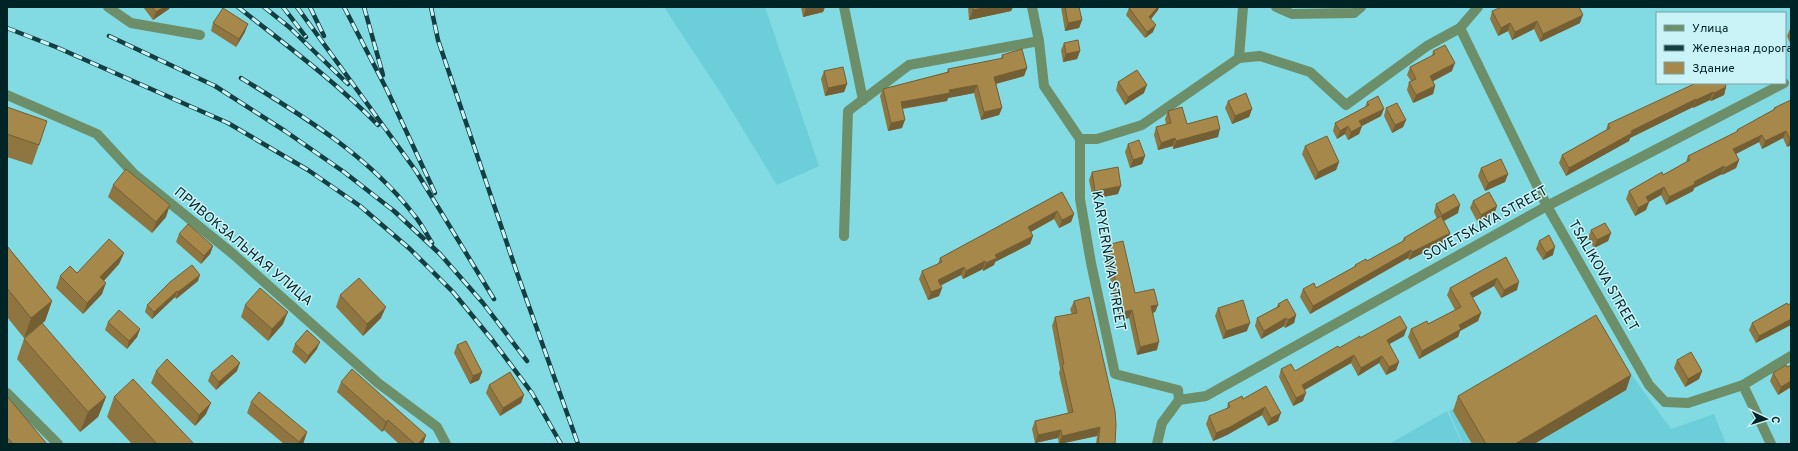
<svg xmlns="http://www.w3.org/2000/svg" width="1798" height="451" viewBox="0 0 1798 451" font-family="Overpass,sans-serif">
	<rect width="100%" height="100%" fill="#82dae3"/>
	<!-- built -->
	<g fill="#6cced8">
		<polygon points="664,7 765,7 819,166 777,185 722,95"/>
		<polygon points="1595,325 1671,429 1714,414 1726,444 1463,444 1449,411"/>
		<polygon points="1447,411 1462,444 1389,444"/>
	</g>
	<g fill="none" stroke-linecap="round" stroke-linejoin="round">
		<!-- minor -->
		<g stroke="#6c8f6a" stroke-width="10">
			<polyline points="108,7 131,23 200,35"/>
			<polyline points="844,7 863,100"/>
			<polyline points="1032,7 1039,41 1044,86 1080,139"/>
			<polyline points="1276,7 1292,14 1354,13 1361,7"/>
			<polyline points="1460,28 1547,206 1649,385 1665,402 1688,403 1743,385 1771,444"/>
			<polyline points="1239,58 1243,7"/>
			<polyline points="7,95 97,134 134,174 233,254 378,383 437,427 446,444"/>
			<polyline points="844,236 848,111 909,65 1039,41"/>
			<polyline points="1743,385 1791,356"/>
			<polyline points="7,393 58,444"/>
			<polyline points="1179,400 1178,390 1115,374 1091,263 1080,199 1080,139 1097,139 1142,125 1239,58 1260,56 1310,72 1346,105 1427,46 1460,28 1478,7"/>
			<polyline points="1157,444 1162,423 1179,400 1206,396 1547,206 1784,83"/>
		</g>
		<!-- rail casing -->
		<g stroke="#133e42" stroke-width="4.5">
			<g id="rail">
				<path d="M238 7C286 45 335 81 378 125"/>
				<polyline points="264,7 289,27 348,84"/>
				<polyline points="283,7 306,37"/>
				<polyline points="297,7 416,171 494,299"/>
				<polyline points="310,7 324,36"/>
				<polyline points="344,7 387,90 435,193"/>
				<polyline points="364,7 383,75"/>
				<polyline points="431,7 438,40 516,270 578,444"/>
				<polyline points="7,28 56,47 228,123 308,170 360,206 410,249 453,292 493,341 532,393 561,444"/>
				<polyline points="109,36 215,86 285,131 344,172 394,211 440,254 483,303 527,361"/>
				<path d="M241 78C303 116 369 156 414 215 421 223 426 233 432 243"/>
			</g>
		</g>
		<!-- rail -->
		<use href="#rail" stroke="#caf3f7" stroke-width="3" stroke-dasharray="9" stroke-linecap="butt"/>
	</g>
	<!-- wall -->
	<g fill="#8f7540">
		<polygon points="143,7 170,7 169,9 153,20"/>
		<polygon points="801,7 825,7 823,12 803,17"/>
		<polygon points="968,7 1013,7 1011,11 969,20"/>
		<polygon points="1061,7 1079,7 1082,20 1079,28 1065,31"/>
		<polygon points="1130,7 1159,7 1158,10 1151,19 1153,32 1145,38 1126,15 1129,8"/>
		<polygon points="1492,11 1580,23 1540,42 1534,29 1512,40 1508,31 1498,36 1490,19"/>
		<polygon points="213,23 245,32 236,47 211,31"/>
		<polygon points="1791,28 1791,45 1787,36 1790,29"/>
		<polygon points="1064,43 1080,51 1077,59 1063,62 1061,50"/>
		<polygon points="1433,51 1452,71 1433,81 1435,86 1433,94 1413,103 1407,90 1409,82 1411,81 1407,75 1410,67 1432,56"/>
		<polygon points="1002,55 1027,68 1024,76 996,84 1002,108 999,115 981,120 974,93 948,98 947,101 903,109 902,128 888,131 880,96 883,89 947,72 948,69 1001,59"/>
		<polygon points="824,71 847,84 844,92 825,96 821,79"/>
		<polygon points="1118,82 1144,93 1125,105 1116,90"/>
		<polygon points="1726,87 1724,95 1711,101 1710,100 1693,108 1693,107 1630,138 1629,141 1566,176 1559,163 1562,155 1606,130 1608,124"/>
		<polygon points="1791,100 1791,145 1787,147 1783,138 1762,149 1759,142 1736,154 1739,160 1736,168 1722,175 1722,174 1694,188 1693,191 1666,205 1661,195 1649,202 1646,210 1635,216 1626,199 1629,191 1663,175 1686,162 1688,156 1736,132 1737,130 1773,110 1774,108"/>
		<polygon points="1228,101 1252,109 1249,117 1232,124 1225,108"/>
		<polygon points="1367,102 1381,116 1362,126 1359,134 1348,140 1345,134 1337,139 1333,131 1335,123 1365,107"/>
		<polygon points="7,107 39,145 32,165 7,157"/>
		<polygon points="1386,108 1406,120 1403,127 1392,133 1384,116"/>
		<polygon points="1168,111 1187,124 1218,137 1173,149 1173,146 1158,150 1154,135 1156,127 1166,124 1165,119"/>
		<polygon points="1128,144 1145,156 1142,164 1130,168 1125,152"/>
		<polygon points="1305,146 1339,162 1336,170 1315,180 1302,154"/>
		<polygon points="1481,168 1508,174 1505,182 1485,191 1478,176"/>
		<polygon points="1092,172 1118,194 1093,199 1089,180"/>
		<polygon points="113,185 166,217 152,233 108,197"/>
		<polygon points="1062,192 1074,214 1071,222 1059,228 1054,219 1031,232 1033,236 1030,244 995,262 994,265 983,271 983,269 963,279 961,275 941,285 942,288 939,296 928,300 919,279 922,271 938,264 940,258"/>
		<polygon points="1473,201 1497,206 1494,214 1478,223 1470,208"/>
		<polygon points="1436,204 1458,213 1444,221 1450,233 1448,240 1409,260 1408,258 1310,314 1300,297 1303,289 1316,288 1354,267 1355,265 1367,261 1402,242 1404,238 1437,219 1434,212"/>
		<polygon points="1591,230 1611,233 1608,241 1594,248 1588,238"/>
		<polygon points="179,234 213,246 210,254 201,264 176,242"/>
		<polygon points="1539,241 1553,255 1543,260 1536,249"/>
		<polygon points="1107,245 1135,293 1158,305 1155,312 1153,313 1157,350 1137,355 1129,318 1120,320 1104,253"/>
		<polygon points="7,246 52,301 45,321 24,338 7,317"/>
		<polygon points="124,253 119,264 104,281 102,294 83,314 56,288 60,276 77,273"/>
		<polygon points="1506,257 1517,290 1501,298 1494,286 1472,298 1481,313 1478,321 1460,331 1458,337 1419,359 1408,337 1411,329 1428,324 1455,310 1447,295 1450,288"/>
		<polygon points="198,281 176,299 175,297 152,319 145,312 147,305"/>
		<polygon points="340,295 381,318 363,336 336,307"/>
		<polygon points="1074,301 1115,444 1096,444 1097,436 1060,444 1059,444 1058,438 1035,443 1032,429 1035,421 1068,413 1059,373 1060,369 1052,326 1055,317 1072,314 1070,310"/>
		<polygon points="1787,303 1756,343 1749,330 1752,323"/>
		<polygon points="1278,304 1296,315 1294,323 1285,328 1284,326 1261,339 1255,326 1257,318 1277,307"/>
		<polygon points="245,305 283,324 268,341 241,317"/>
		<polygon points="1218,308 1247,331 1223,339 1215,316"/>
		<polygon points="108,322 140,329 137,337 127,349 105,330"/>
		<polygon points="1404,336 1389,344 1399,362 1396,370 1386,375 1379,363 1358,376 1351,363 1305,390 1303,401 1293,406 1279,377 1281,369 1295,371 1339,348 1360,338"/>
		<polygon points="24,339 106,397 98,417 80,432 17,359"/>
		<polygon points="295,344 317,349 305,364 292,352"/>
		<polygon points="457,345 482,372 479,380 470,384 454,353"/>
		<polygon points="1677,360 1702,371 1699,379 1685,387 1674,368"/>
		<polygon points="1791,365 1791,387 1778,395 1770,381 1773,373"/>
		<polygon points="156,371 206,414 195,426 151,383"/>
		<polygon points="237,371 216,390 208,381 211,373"/>
		<polygon points="1631,375 1626,390 1534,444 1472,444 1453,411 1458,396"/>
		<polygon points="341,382 426,435 423,444 399,444 384,430 382,432 337,392"/>
		<polygon points="489,385 524,395 521,403 500,416 486,393"/>
		<polygon points="1266,386 1278,421 1268,426 1262,415 1227,435 1213,441 1206,424 1209,416 1227,409 1228,403 1243,399"/>
		<polygon points="7,396 47,444 7,444"/>
		<polygon points="114,397 194,444 132,444 107,417"/>
		<polygon points="251,402 307,432 303,444 284,444 247,413"/>
	</g>
	<!-- shaded-wall -->
	<g fill="#745f34">
		<polygon points="164,7 170,7 169,9 153,20 156,12"/>
		<polygon points="815,7 825,7 823,12 803,17 806,9"/>
		<polygon points="987,7 1013,7 1011,11 969,20 973,10"/>
		<polygon points="1158,7 1159,7 1158,10 1147,24 1149,17"/>
		<polygon points="1583,15 1580,23 1540,42 1543,34"/>
		<polygon points="1082,20 1079,28 1065,31 1068,23"/>
		<polygon points="1537,21 1534,29 1512,40 1515,32"/>
		<polygon points="1510,23 1508,31 1498,36 1501,28"/>
		<polygon points="248,24 245,32 236,47 239,39"/>
		<polygon points="1156,25 1153,32 1145,38 1147,32"/>
		<polygon points="1080,51 1077,59 1063,62 1066,54"/>
		<polygon points="1455,63 1452,71 1428,84 1430,76"/>
		<polygon points="1027,68 1024,76 991,85 994,77"/>
		<polygon points="847,84 844,92 825,96 828,88"/>
		<polygon points="977,85 974,93 948,98 947,101 898,109 901,102 949,90"/>
		<polygon points="1147,85 1144,93 1125,105 1128,97"/>
		<polygon points="1435,86 1433,94 1413,103 1416,95"/>
		<polygon points="1726,87 1724,95 1711,101 1714,93"/>
		<polygon points="1713,92 1710,100 1693,108 1696,100"/>
		<polygon points="1696,99 1693,107 1630,138 1629,141 1566,176 1569,168 1631,131"/>
		<polygon points="1002,108 999,115 981,120 984,112"/>
		<polygon points="1252,109 1249,117 1232,124 1235,116"/>
		<polygon points="1384,109 1381,116 1356,129 1359,121"/>
		<polygon points="905,120 902,128 888,131 891,123"/>
		<polygon points="1406,120 1403,127 1392,133 1395,125"/>
		<polygon points="1348,126 1345,134 1337,139 1340,131"/>
		<polygon points="1362,126 1359,134 1348,140 1351,132"/>
		<polygon points="1220,129 1218,137 1173,149 1176,141"/>
		<polygon points="1786,131 1783,138 1762,149 1765,141"/>
		<polygon points="1762,135 1759,142 1730,157 1733,149"/>
		<polygon points="1175,138 1173,146 1158,150 1161,143"/>
		<polygon points="1791,138 1791,145 1787,147 1790,139"/>
		<polygon points="1145,156 1142,164 1130,168 1133,160"/>
		<polygon points="1739,160 1736,168 1722,175 1725,168"/>
		<polygon points="1339,162 1336,170 1315,180 1318,172"/>
		<polygon points="1724,166 1722,174 1694,188 1693,191 1666,205 1669,197 1694,182"/>
		<polygon points="1508,174 1505,182 1485,191 1488,183"/>
		<polygon points="1121,186 1118,194 1093,199 1095,191"/>
		<polygon points="1664,187 1661,195 1643,205 1646,197"/>
		<polygon points="1649,202 1646,210 1635,216 1638,208"/>
		<polygon points="170,205 166,217 152,233 156,222"/>
		<polygon points="1460,205 1458,213 1440,223 1442,215"/>
		<polygon points="1497,206 1494,214 1478,223 1481,215"/>
		<polygon points="1057,211 1054,219 1025,235 1028,227"/>
		<polygon points="1074,214 1071,222 1059,228 1062,220"/>
		<polygon points="1450,233 1448,240 1409,260 1412,252"/>
		<polygon points="1611,233 1608,241 1594,248 1597,240"/>
		<polygon points="1033,236 1030,244 995,262 994,265 983,271 986,263 995,255"/>
		<polygon points="213,246 210,254 201,264 204,256"/>
		<polygon points="1555,247 1553,255 1543,260 1546,253"/>
		<polygon points="1411,250 1408,258 1310,314 1313,306"/>
		<polygon points="124,253 119,264 96,289 100,277"/>
		<polygon points="985,261 983,269 963,279 966,271"/>
		<polygon points="964,267 961,275 936,288 938,280"/>
		<polygon points="200,275 198,281 176,299 178,292"/>
		<polygon points="1497,278 1494,286 1467,301 1470,293"/>
		<polygon points="1519,282 1517,290 1501,298 1504,290"/>
		<polygon points="106,283 102,294 83,314 87,303"/>
		<polygon points="942,288 939,296 928,300 931,292"/>
		<polygon points="177,291 175,297 152,319 154,312"/>
		<polygon points="52,301 45,321 24,338 31,318"/>
		<polygon points="1158,305 1155,312 1148,314 1151,306"/>
		<polygon points="386,307 381,318 363,336 367,324"/>
		<polygon points="1132,310 1129,318 1120,320 1123,312"/>
		<polygon points="288,312 283,324 268,341 272,329"/>
		<polygon points="1481,313 1478,321 1460,331 1458,337 1419,359 1422,351 1459,325"/>
		<polygon points="1296,315 1294,323 1285,328 1288,320"/>
		<polygon points="1286,318 1284,326 1261,339 1264,331"/>
		<polygon points="1791,319 1791,325 1756,343 1759,336"/>
		<polygon points="1250,323 1247,331 1223,339 1226,331"/>
		<polygon points="1407,328 1404,336 1384,347 1387,340"/>
		<polygon points="140,329 137,337 127,349 129,341"/>
		<polygon points="320,342 317,349 305,364 308,356"/>
		<polygon points="1159,342 1157,350 1137,355 1140,347"/>
		<polygon points="1354,355 1351,363 1299,393 1302,385"/>
		<polygon points="1382,356 1379,363 1358,376 1361,368"/>
		<polygon points="1399,362 1396,370 1386,375 1389,367"/>
		<polygon points="240,363 237,371 216,390 219,382"/>
		<polygon points="1702,371 1699,379 1685,387 1688,379"/>
		<polygon points="482,372 479,380 470,384 473,376"/>
		<polygon points="1631,375 1626,390 1534,444 1515,444"/>
		<polygon points="1791,381 1791,387 1778,395 1781,387"/>
		<polygon points="1306,393 1303,401 1293,406 1296,398"/>
		<polygon points="524,395 521,403 500,416 503,408"/>
		<polygon points="106,397 98,417 80,432 88,412"/>
		<polygon points="211,403 206,414 195,426 199,415"/>
		<polygon points="1265,407 1262,415 1227,435 1213,441 1216,433"/>
		<polygon points="1281,413 1278,421 1268,426 1271,418"/>
		<polygon points="388,420 384,430 382,432 386,422"/>
		<polygon points="1100,427 1097,436 1059,444 1062,436"/>
		<polygon points="1061,430 1058,438 1035,443 1038,435"/>
		<polygon points="307,432 303,444 298,444 299,442"/>
		<polygon points="426,435 423,444 418,444"/>
	</g>
	<!-- building -->
	<g fill="#a6884b" stroke="#745f34">
		<polygon points="152,7 164,7 156,12"/>
		<polygon points="806,7 815,7 806,9"/>
		<polygon points="973,7 987,7 973,10"/>
		<polygon points="1065,7 1079,7 1082,20 1068,23"/>
		<polygon points="1130,7 1158,7 1149,17 1156,25 1147,32 1129,8"/>
		<polygon points="1502,7 1579,7 1583,15 1543,34 1537,21 1515,32 1510,23 1501,28 1492,11"/>
		<polygon points="223,8 248,24 239,39 213,23"/>
		<polygon points="1078,40 1080,51 1066,54 1064,43"/>
		<polygon points="1445,45 1455,63 1430,76 1435,86 1416,95 1409,82 1416,79 1410,67 1435,54 1433,51"/>
		<polygon points="1022,49 1027,68 994,77 1002,108 984,112 977,85 949,90 950,93 901,102 905,120 891,123 883,89 949,72 948,69 1003,58 1002,55"/>
		<polygon points="843,67 847,84 828,88 824,71"/>
		<polygon points="1137,70 1147,85 1128,97 1118,82"/>
		<polygon points="1696,83 1725,83 1726,87 1714,93 1713,92 1696,100 1696,99 1631,131 1632,133 1569,168 1562,155 1610,128 1608,124"/>
		<polygon points="1246,93 1252,109 1235,116 1228,101"/>
		<polygon points="1378,96 1384,109 1359,121 1362,126 1351,132 1348,126 1340,131 1335,123 1369,105 1367,102"/>
		<polygon points="1791,100 1791,138 1790,139 1786,131 1765,141 1762,135 1733,149 1739,160 1725,168 1724,166 1694,182 1695,184 1669,197 1664,187 1646,197 1649,202 1638,208 1629,191 1662,172 1663,175 1690,160 1688,156 1738,131 1737,130 1775,109 1774,108"/>
		<polygon points="1397,103 1406,120 1395,125 1386,108"/>
		<polygon points="7,107 47,121 39,145 7,134"/>
		<polygon points="1182,107 1187,124 1217,116 1220,129 1176,141 1175,138 1161,143 1156,127 1171,123 1168,111"/>
		<polygon points="1327,136 1339,162 1318,172 1305,146"/>
		<polygon points="1139,140 1145,156 1133,160 1128,144"/>
		<polygon points="1501,159 1508,174 1488,183 1481,168"/>
		<polygon points="1118,167 1121,186 1095,191 1092,172"/>
		<polygon points="126,169 170,205 156,222 113,185"/>
		<polygon points="1062,192 1074,214 1062,220 1057,211 1028,227 1033,236 995,255 997,258 986,263 985,261 966,271 964,267 938,280 942,288 931,292 922,271 942,262 940,258"/>
		<polygon points="1489,192 1497,206 1481,215 1473,201"/>
		<polygon points="1454,194 1460,205 1442,215 1436,204"/>
		<polygon points="1441,216 1450,233 1412,252 1411,250 1313,306 1303,289 1314,283 1316,288 1356,266 1355,265 1366,259 1367,261 1405,240 1404,238"/>
		<polygon points="1605,223 1611,233 1597,240 1591,230"/>
		<polygon points="188,224 213,246 204,256 179,234"/>
		<polygon points="1549,235 1555,247 1546,253 1539,241"/>
		<polygon points="109,239 124,253 100,277 106,283 87,303 60,276 70,266 77,273"/>
		<polygon points="1123,241 1135,293 1154,289 1158,305 1151,306 1159,342 1140,347 1132,310 1123,312 1107,245"/>
		<polygon points="7,246 52,301 31,318 7,288"/>
		<polygon points="1506,257 1519,282 1504,290 1497,278 1470,293 1481,313 1459,325 1461,329 1422,351 1411,329 1427,321 1428,324 1461,307 1450,288"/>
		<polygon points="192,265 200,275 178,292 177,291 154,312 147,305 170,282"/>
		<polygon points="359,278 386,307 367,324 340,295"/>
		<polygon points="260,288 288,312 272,329 245,305"/>
		<polygon points="1089,297 1115,411 1116,425 1115,444 1098,444 1100,427 1062,436 1061,430 1038,435 1035,421 1073,412 1062,364 1064,364 1055,317 1077,313 1074,301"/>
		<polygon points="1287,299 1296,315 1288,320 1286,318 1264,331 1257,318 1280,306 1278,304"/>
		<polygon points="1243,300 1250,323 1226,331 1218,308"/>
		<polygon points="1787,303 1788,305 1791,303 1791,319 1759,336 1752,323"/>
		<polygon points="119,310 140,329 129,341 108,322"/>
		<polygon points="1596,315 1631,375 1515,444 1486,444 1458,396"/>
		<polygon points="1400,316 1407,328 1387,340 1399,362 1389,367 1382,356 1361,368 1354,355 1302,385 1306,393 1296,398 1281,369 1291,364 1295,371 1338,346 1339,348 1360,336 1360,338"/>
		<polygon points="42,323 106,397 88,412 24,339"/>
		<polygon points="307,330 320,342 308,356 295,344"/>
		<polygon points="466,341 482,372 473,376 457,345"/>
		<polygon points="1691,352 1702,371 1688,379 1677,360"/>
		<polygon points="232,355 240,363 219,382 211,373"/>
		<polygon points="167,359 211,403 199,415 156,371"/>
		<polygon points="1786,365 1787,367 1791,365 1791,381 1781,387 1773,373"/>
		<polygon points="352,369 426,435 418,444 415,444 388,420 386,422 341,382"/>
		<polygon points="510,372 524,395 503,408 489,385"/>
		<polygon points="133,379 194,444 157,444 114,397"/>
		<polygon points="1266,386 1281,413 1271,418 1265,407 1230,427 1216,433 1209,416 1230,407 1228,403 1242,396 1243,399"/>
		<polygon points="259,392 307,432 299,442 251,402"/>
		<polygon points="7,396 47,444 13,444 7,437"/>
	</g>
	<g text-anchor="middle" dominant-baseline="central" stroke-width="3" stroke-linejoin="round" paint-order="stroke">
		<!-- street labels -->
		<g font-size="14" fill="#002326" stroke="#caf3f7">
			<text transform="translate(1486 224) rotate(-29)">SOVETSKAYA STREET</text>
			<text transform="translate(243 247) rotate(40)">ПРИВОКЗАЛЬНАЯ УЛИЦА</text>
			<text transform="translate(1108 261) rotate(80)">KARYERNAYA STREET</text>
			<text transform="translate(1603 276) rotate(60)">TSALIKOVA STREET</text>
		</g>
	</g>
	<!-- border -->
	<rect width="1798" height="451" fill="none" stroke="#002326" stroke-width="16"/>
	<!-- legend -->
	<rect x="1656" y="12" width="130" height="72" fill="#caf3f7" stroke="#79a0a3"/>
	<rect x="1664" y="25" width="20" height="6" fill="#6c8f6a" stroke="#79a0a3"/>
	<text x="1692" y="32" font-size="12" fill="#002326">Улица</text>
	<rect x="1664" y="45" width="20" height="6" fill="#133e42" stroke="#79a0a3"/>
	<text x="1692" y="52" font-size="12" fill="#002326">Железная дорога</text>
	<rect x="1664" y="62" width="20" height="12" fill="#a6884b" stroke="#79a0a3"/>
	<text x="1692" y="72" font-size="12" fill="#002326">Здание</text>
	<!-- north arrow -->
	<g transform="translate(1766 419) rotate(94)" stroke="#caf3f7" stroke-width="3" paint-order="stroke">
	<path d="M0-3L7 15L0 10L-7 15Z" fill="#002326"/>
	<text y="-6" font-size="11" font-weight="bold" text-anchor="middle" fill="#002326">С</text>
	</g>
</svg>
